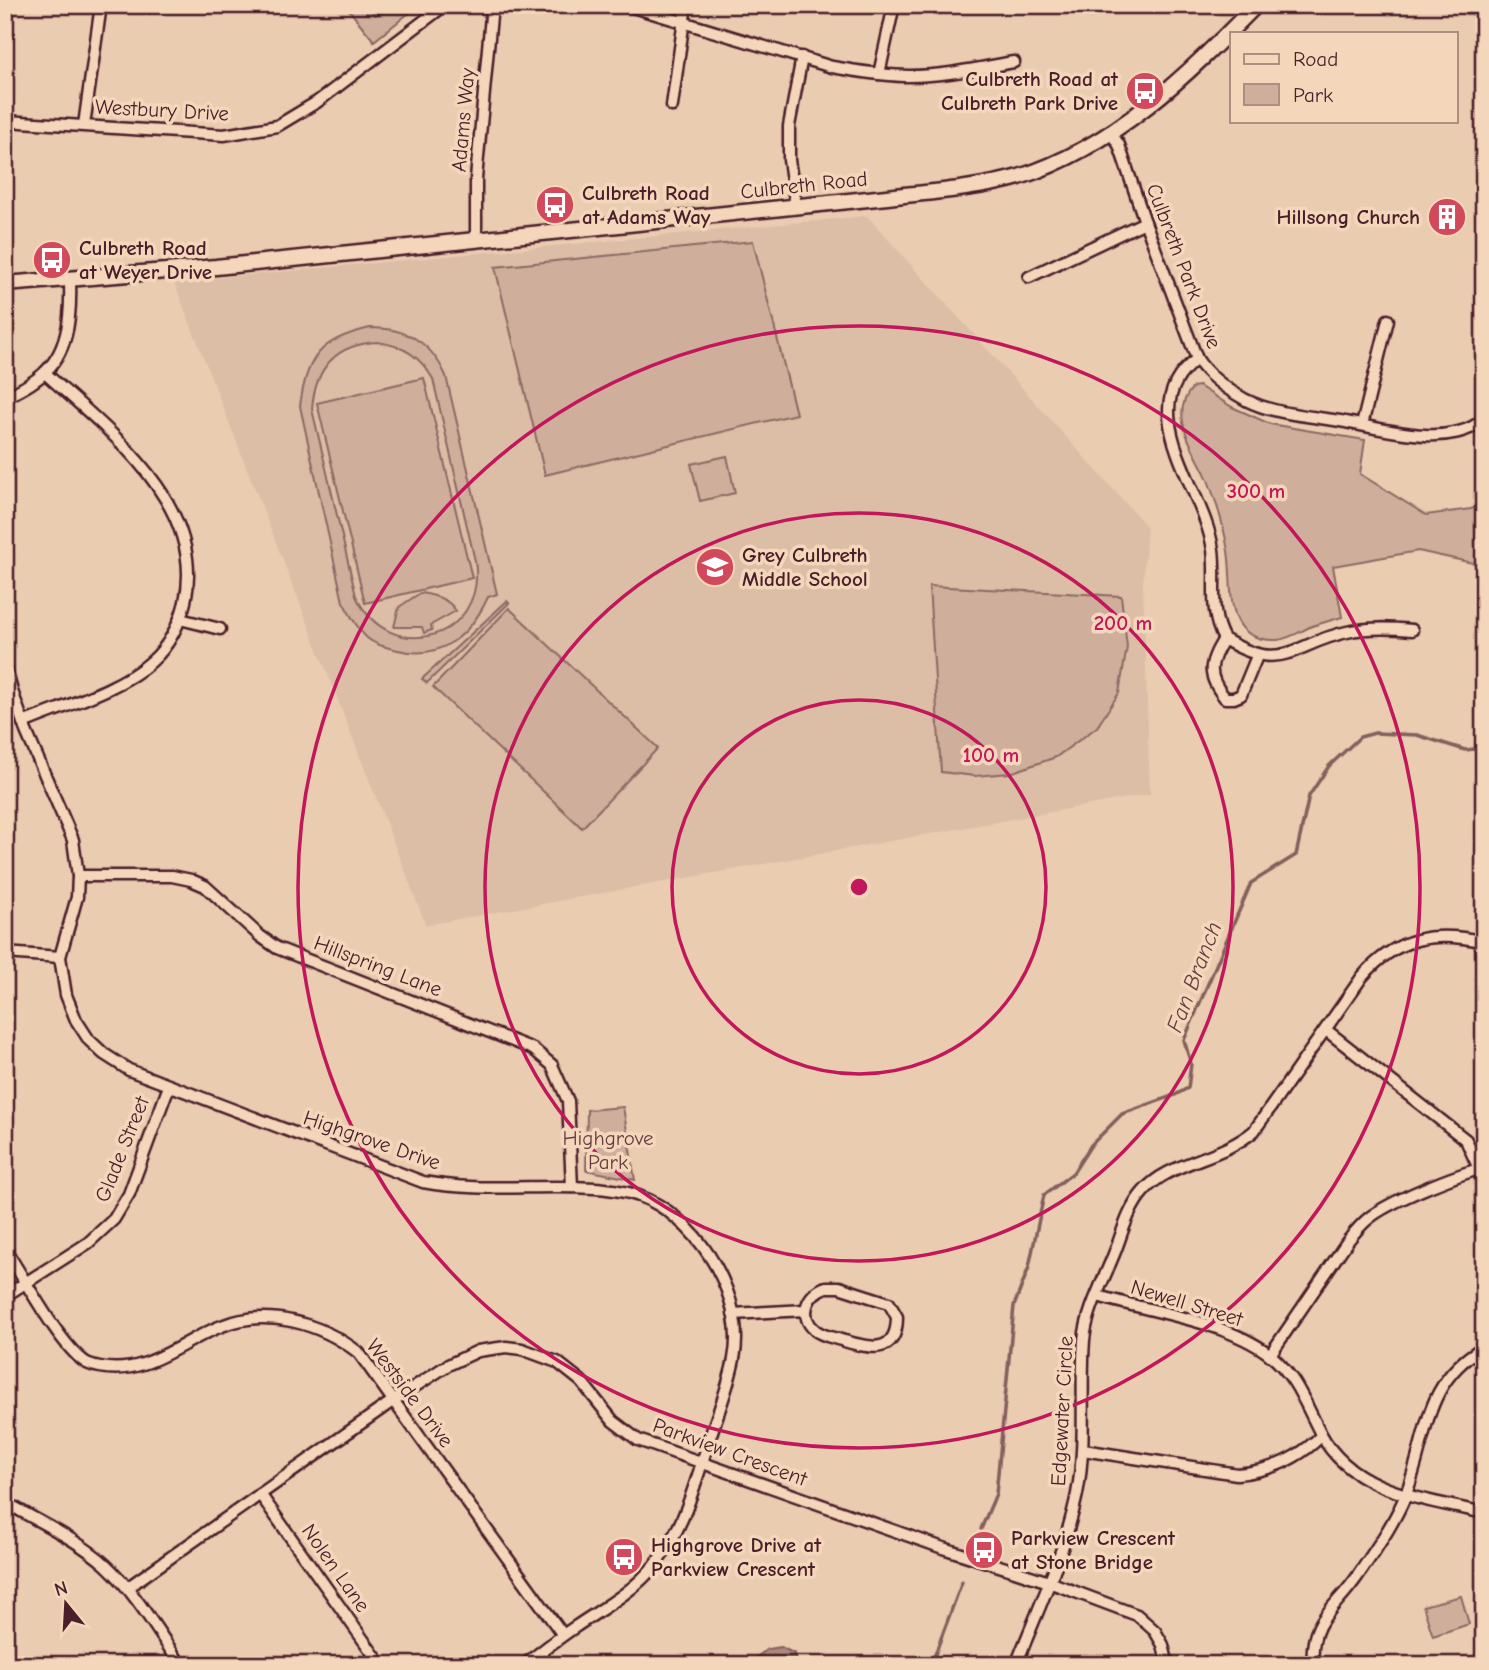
<svg xmlns="http://www.w3.org/2000/svg" width="1489" height="1670" viewBox="0 0 1489 1670" font-family="'Comic Neue',sans-serif">
	<rect width="100%" height="100%" fill="#eaccb1"/>
	<filter id="ink" filterUnits="userSpaceOnUse"><feTurbulence type="fractalNoise" baseFrequency=".0143" numOctaves="2"/><feDisplacementMap in="SourceGraphic" scale="14" xChannelSelector="R" yChannelSelector="G"/><feConvolveMatrix kernelMatrix="1 2 1 2 8 2 1 2 1" color-interpolation-filters="sRGB"/></filter>
	<g filter="url(#ink)">
		<!-- built -->
		<polygon fill="#dcbda6" points="867,216 1147,527 1143,583 1150,794 426,925 174,282"/>
		<!-- green -->
		<g fill="#cfaf9b" stroke="#8c6763" stroke-width="2" fill-rule="evenodd">
			<polygon points="345,5 368,5 375,15 405,5 419,5 374,41"/>
			<polygon points="753,241 796,414 545,475 495,267"/>
			<path d="M370 328C407 328 431 342 446 376L497 594 488 597C471 634 442 661 398 650 388 648 375 645 367 638 357 629 350 614 343 602L300 406C307 356 320 340 370 328ZM378 342C404 346 420 356 433 379L475 561C488 639 389 668 356 596L312 409C315 368 336 344 378 342Z"/>
			<polygon points="424,378 472,578 365,603 317,403"/>
			<path d="M1199 386 1232 407 1270 424 1365 440 1360 474 1426 515 1471 509 1484 504V568L1482 565 1418 551 1333 566 1342 617C1332 620 1322 623 1312 626 1301 631 1289 639 1277 640 1221 642 1234 587 1228 551 1224 527 1217 503 1208 480 1197 453 1166 416 1193 387Z"/>
			<polygon points="727,456 735,493 700,501 691,464"/>
			<polygon points="929,586 1121,596 1127,647 1119,693 1097,727 1056,757 1010,773 975,776 941,772"/>
			<path d="M420 593C434 595 448 598 456 611L431 625 432 630 424 633 422 627H394L399 607Z"/>
			<polygon points="507,601 509,603 427,683 422,679"/>
			<polygon points="509,608 658,748 582,828 433,687"/>
			<polygon points="623,1107 635,1180 586,1170 587,1110"/>
			<polygon points="1461,1596 1469,1624 1433,1636 1423,1606"/>
		</g>
		<!-- water -->
		<polygon fill="#ab887c" stroke="#845e5c" stroke-width="2" points="781,1647 795,1654 796,1665 745,1665 768,1649"/>
		<g fill="none" stroke-linecap="round" stroke-linejoin="round">
			<!-- stream -->
			<g stroke="#845e5c" stroke-width="3.5">
				<polyline points="981,1529 996,1494 1014,1306 1029,1267 1044,1195 1073,1173 1091,1145 1122,1114 1175,1095 1188,1088 1191,1064 1184,1040 1251,883 1296,855 1309,796 1329,766 1360,737 1375,733 1417,735 1465,750 1484,748"/>
				<polyline points="5,1659 16,1665"/>
				<polyline points="931,1665 962,1582"/>
			</g>
			<!-- street casing -->
			<g stroke="#4a1f2b" stroke-width="15">
				<g id="street">
					<path d="M626 5 832 67C857 71 883 76 909 76 944 76 980 68 1014 62"/>
					<polyline points="879,74 894,5"/>
					<polyline points="672,106 686,5"/>
					<polyline points="5,121 224,135 277,126 317,102 445,5"/>
					<polyline points="84,125 101,5"/>
					<path d="M1111 133 1119 145 1145 222 1197 359C1208 376 1228 390 1246 400 1273 414 1310 416 1340 421 1368 426 1396 434 1425 435 1443 436 1473 433 1484 417"/>
					<polyline points="796,207 789,160 789,126 802,57"/>
					<polyline points="476,238 476,179 492,5"/>
					<polyline points="1029,277 1145,222"/>
					<path d="M1197 359C1129 408 1205 489 1213 550 1217 581 1208 611 1224 639 1284 675 1291 644 1347 632 1369 627 1390 628 1412 630"/>
					<path d="M5 398C19 390 35 383 46 371 70 348 71 310 70 279"/>
					<polyline points="1362,425 1388,320"/>
					<polyline points="180,619 220,629"/>
					<path d="M1224 639C1209 662 1206 675 1225 698H1234L1241 695 1257 656"/>
					<path d="M5 665 12 691 26 731 73 840 78 876 77 897 60 957 66 995 76 1020 89 1040 104 1054 129 1070 423 1182C467 1190 511 1187 555 1187 586 1187 621 1187 649 1200 703 1226 746 1300 734 1359 728 1390 715 1420 706 1450 693 1491 682 1532 654 1566 633 1592 603 1608 575 1627 557 1639 541 1652 524 1665"/>
					<path d="M23 723C61 707 122 689 152 661 169 646 180 623 185 602 207 503 107 430 45 373"/>
					<polyline points="78,876 172,876 191,880 205,886 260,936 277,948 533,1049 552,1065 568,1101 572,1187"/>
					<polyline points="5,953 60,957"/>
					<polyline points="1326,1030 1466,1140 1479,1169 1484,1189"/>
					<path d="M5 1249C24 1278 59 1344 85 1362 90 1365 95 1366 100 1367 146 1376 179 1343 219 1327 266 1307 321 1323 359 1353L563 1635"/>
					<path d="M826 1287H839L889 1303 897 1317C897 1358 866 1347 841 1340 832 1337 822 1336 815 1330 798 1316 807 1293 826 1287Z"/>
					<polyline points="5,1296 88,1243 114,1219 129,1194 169,1086"/>
					<path d="M1098 1296C1151 1312 1225 1321 1269 1354 1296 1375 1306 1406 1321 1434 1352 1493 1426 1499 1484 1513"/>
					<polyline points="733,1314 806,1310"/>
					<path d="M1270 1355 1347 1242C1354 1233 1360 1225 1369 1218 1390 1201 1457 1174 1484 1168"/>
					<path d="M1083 1450 1237 1474C1270 1471 1298 1459 1321 1436"/>
					<polyline points="260,1494 381,1665"/>
					<path d="M5 1502C39 1522 77 1539 106 1565 136 1593 158 1632 181 1665"/>
					<polyline points="127,1588 394,1400 448,1365 478,1351 506,1347 522,1349 557,1362 581,1381 613,1421 638,1440 943,1548 1049,1582 1137,1615 1155,1631 1163,1645 1168,1665"/>
					<path d="M1016 1665C1038 1609 1065 1553 1077 1494 1087 1443 1080 1391 1084 1340 1087 1309 1105 1278 1116 1249 1123 1230 1129 1208 1143 1192 1169 1161 1220 1160 1254 1131L1362 977C1396 937 1434 930 1484 942"/>
					<path d="M1313 1665C1309 1620 1334 1610 1357 1577 1375 1550 1394 1524 1406 1494 1428 1437 1423 1381 1484 1347"/>
				</g>
			</g>
			<!-- secondary casing -->
			<g stroke="#4a1f2b" stroke-width="19">
				<path id="secondary" d="M5 284 216 267 887 197C931 192 977 189 1019 177 1115 147 1188 74 1256 5"/>
			</g>
			<!-- street -->
			<use href="#street" stroke="#f4d7ba" stroke-width="10"/>
			<!-- secondary -->
			<use href="#secondary" stroke="#f4d7ba" stroke-width="14"/>
		</g>
	</g>
	<!-- distance rings -->
	<g fill="none" stroke="#c2185b" stroke-width="3.5">
		<circle cx="859" cy="887" r="187"/>
		<circle cx="859" cy="887" r="374"/>
		<circle cx="859" cy="887" r="561"/>
	</g>
	<!-- icons -->
	<defs>
		<g id="bus-disc" transform="scale(2.0125)"><circle r="9.5" fill="#d1495b" stroke="#f4d7ba"/><path d="M-5-6H5V4H4V6H2V4H-2V6H-4V4H-5ZM-3.5-4V0h7V-4ZM-3.5 1.2v1.5H-2V1.2ZM2 1.2v1.5H3.5V1.2Z" fill="#fff"/></g>
		<g id="building-disc" transform="scale(2.0125)"><circle r="9.5" fill="#d1495b" stroke="#f4d7ba"/><path d="M-4-6H4V6H1V3H-1V6H-4ZM-2.5-4.3h1.7v1.8h-1.7ZM.8-4.3h1.7v1.8H.8ZM-2.5-1h1.7V.8h-1.7ZM.8-1h1.7V.8H.8Z" fill="#fff"/></g>
		<g id="school-disc" transform="scale(2.0125)"><circle r="9.5" fill="#d1495b" stroke="#f4d7ba"/><path d="M0-5L7-2L0 1L-7-2ZM-4 1L0 2.5L4 1V4Q0 6-4 4Z" fill="#fff"/></g>
	</defs>
	<g fill-rule="evenodd">
		<use href="#bus-disc" x="1145" y="91"/>
		<use href="#bus-disc" x="555" y="205"/>
		<use href="#building-disc" x="1447" y="217"/>
		<use href="#bus-disc" x="52" y="260"/>
		<use href="#school-disc" x="715" y="567"/>
		<use href="#bus-disc" x="984" y="1550"/>
		<use href="#bus-disc" x="624" y="1557"/>
	</g>
	<g text-anchor="middle" dominant-baseline="central" stroke-width="7" stroke-linejoin="round" paint-order="stroke">
		<!-- poi labels -->
		<g font-size="21" font-weight="bold" fill="#4a1f2b" stroke="#f4d7ba" text-anchor="start">
			<text x="1118" y="79" text-anchor="end">Culbreth Road at<tspan x="1118" dy="24">Culbreth Park Drive</tspan></text>
			<text x="582" y="193">Culbreth Road<tspan x="582" dy="24">at Adams Way</tspan></text>
			<text x="1420" y="217" text-anchor="end">Hillsong Church</text>
			<text x="79" y="248">Culbreth Road<tspan x="79" dy="24">at Weyer Drive</tspan></text>
			<text x="742" y="555">Grey Culbreth<tspan x="742" dy="24">Middle School</tspan></text>
			<text x="1011" y="1538">Parkview Crescent<tspan x="1011" dy="24">at Stone Bridge</tspan></text>
			<text x="651" y="1545">Highgrove Drive at<tspan x="651" dy="24">Parkview Crescent</tspan></text>
		</g>
		<!-- street labels -->
		<g font-size="21" fill="#4a1f2b" stroke="#f4d7ba">
			<text transform="translate(162 110) rotate(3)">Westbury Drive</text>
			<text transform="translate(463 120) rotate(-85)">Adams Way</text>
			<text transform="translate(804 185) rotate(-6)">Culbreth Road</text>
			<text transform="translate(1184 266) rotate(69)">Culbreth Park Drive</text>
			<text transform="translate(378 966) rotate(21)">Hillspring Lane</text>
			<text transform="translate(372 1140) rotate(19)">Highgrove Drive</text>
			<text transform="translate(122 1149) rotate(-68)">Glade Street</text>
			<text transform="translate(1187 1303) rotate(17)">Newell Street</text>
			<text transform="translate(410 1393) rotate(53)">Westside Drive</text>
			<text transform="translate(1062 1411) rotate(-87)">Edgewater Circle</text>
			<text transform="translate(730 1452) rotate(20)">Parkview Crescent</text>
			<text transform="translate(336 1568) rotate(55)">Nolen Lane</text>
		</g>
		<!-- park labels -->
		<g font-size="21" fill="#653c41" stroke="#f4d7ba">
			<text x="608" y="1138">Highgrove<tspan x="608" dy="24">Park</tspan></text>
		</g>
		<!-- water labels -->
		<g font-size="23" font-style="italic" fill="#673e43" stroke="#f4d7ba">
			<text transform="translate(1194 977) rotate(-69)">Fan Branch</text>
		</g>
	</g>
	<circle cx="859" cy="887" r="10" fill="#c2185b" stroke="#f4d7ba" stroke-width="3.5"/>
	<g font-size="21" text-anchor="middle" font-weight="bold" fill="#c2185b" stroke="#f4d7ba" stroke-width="7" stroke-linejoin="round" paint-order="stroke">
		<text x="1256" y="498">300 m</text>
		<text x="1123" y="630">200 m</text>
		<text x="991" y="762">100 m</text>
	</g>
	<!-- margin -->
	<rect width="1489" height="1670" fill="none" stroke="#f4d7ba" stroke-width="28"/>
	<rect x="14" y="14" width="1461" height="1642" fill="none" stroke="#4a1f2b" stroke-width="2.5" filter="url(#ink)"/>
	<!-- legend -->
	<rect x="1230" y="32" width="228" height="91" fill="#f4d7ba" stroke="#b08d81" stroke-width="2"/>
	<rect x="1244" y="54" width="35" height="10" fill="#f4d7ba" stroke="#b08d81" stroke-width="2"/>
	<text x="1293" y="66" font-size="21" fill="#4a1f2b">Road</text>
	<rect x="1244" y="84" width="35" height="21" fill="#cfaf9b" stroke="#b08d81" stroke-width="2"/>
	<text x="1293" y="102" font-size="21" fill="#4a1f2b">Park</text>
	<!-- north arrow -->
	<g transform="translate(66 1604) rotate(342)" stroke="#f4d7ba" stroke-width="5" paint-order="stroke">
	<path d="M0-5L12 26L0 18L-12 26Z" fill="#4a1f2b"/>
	<text y="-10" font-size="19" font-weight="bold" text-anchor="middle" fill="#4a1f2b">N</text>
	</g>
</svg>
